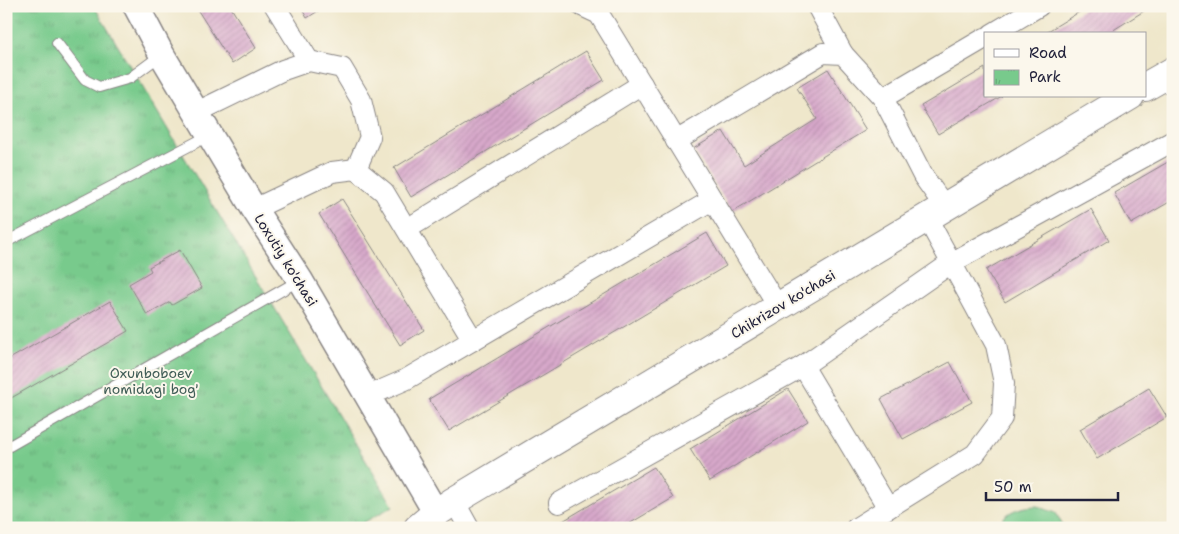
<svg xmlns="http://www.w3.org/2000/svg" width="1179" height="534" viewBox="0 0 1179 534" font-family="'Shantell Sans',sans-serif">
	<defs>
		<pattern id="park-tufts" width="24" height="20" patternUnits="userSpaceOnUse" patternTransform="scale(1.25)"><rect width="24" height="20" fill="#78ca8c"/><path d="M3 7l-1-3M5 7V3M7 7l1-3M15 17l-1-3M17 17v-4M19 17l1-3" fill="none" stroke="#68ad7a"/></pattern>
		<pattern id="building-hatch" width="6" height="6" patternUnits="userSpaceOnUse" patternTransform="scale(1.25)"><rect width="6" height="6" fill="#d7a8ca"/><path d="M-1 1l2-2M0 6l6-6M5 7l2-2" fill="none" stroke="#b890ae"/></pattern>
	</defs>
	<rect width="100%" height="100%" fill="#fbf7ec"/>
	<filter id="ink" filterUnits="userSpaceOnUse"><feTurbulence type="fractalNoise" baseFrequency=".02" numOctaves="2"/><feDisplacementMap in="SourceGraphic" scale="10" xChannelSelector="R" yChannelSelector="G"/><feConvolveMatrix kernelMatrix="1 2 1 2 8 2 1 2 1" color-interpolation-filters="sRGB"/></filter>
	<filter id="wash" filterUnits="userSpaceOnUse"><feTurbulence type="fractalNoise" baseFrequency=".0096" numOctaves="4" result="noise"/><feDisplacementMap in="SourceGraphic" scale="20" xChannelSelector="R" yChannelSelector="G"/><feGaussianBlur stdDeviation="1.12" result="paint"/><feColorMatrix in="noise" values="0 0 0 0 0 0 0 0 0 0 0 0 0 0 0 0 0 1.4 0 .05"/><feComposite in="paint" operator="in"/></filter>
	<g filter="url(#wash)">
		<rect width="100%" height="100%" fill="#efe7cb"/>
		<!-- grass -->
		<path fill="#78ca8c" stroke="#4d7664" d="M1037 506 1056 513 1064 528H996C1006 511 1018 507 1037 506Z"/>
		<!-- park -->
		<polygon fill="url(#park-tufts)" stroke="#4d7664" points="6,6 94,6 393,506 354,528 6,528"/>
		<g id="blocks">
			<!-- building -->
			<g fill="url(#building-hatch)">
				<polygon points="195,6 230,6 256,48 232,64"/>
				<polygon points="300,6 326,6 307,18"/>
				<polygon points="1089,6 1141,6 1144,11 1107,34 1043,34"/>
				<polygon points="586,51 604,80 411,197 394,168"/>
				<polygon points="985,68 985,96 1002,96 938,134 921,106"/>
				<polygon points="828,69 866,130 732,212 693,149 723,131 744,165 817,119 797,88"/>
				<polygon points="1173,159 1173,200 1131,224 1114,193"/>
				<polygon points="342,199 424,330 400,345 319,214"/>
				<polygon points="1091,209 1109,240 1005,302 986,270"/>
				<polygon points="707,233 726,266 449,431 429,399"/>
				<polygon points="180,250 202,288 172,305 170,302 147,315 129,284 151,271 149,267"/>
				<polygon points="110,301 128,331 6,401 6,361"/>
				<polygon points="950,362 972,402 903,439 881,399"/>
				<polygon points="1149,388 1167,417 1097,459 1080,429"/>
				<polygon points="788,389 808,421 710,481 690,449"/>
				<polygon points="654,467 673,498 622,528 551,528"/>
			</g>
		</g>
	</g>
	<g filter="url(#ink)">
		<use href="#blocks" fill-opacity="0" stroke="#888483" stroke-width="1"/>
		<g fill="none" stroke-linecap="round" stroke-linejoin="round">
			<!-- service casing -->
			<g stroke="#888483" stroke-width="12">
				<g id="service">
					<polyline points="57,43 85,80 99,87 130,78 161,55"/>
					<polyline points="6,242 210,135"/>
					<polyline points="6,448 300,280"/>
				</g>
			</g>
			<!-- minor casing -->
			<g stroke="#888483" stroke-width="22">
				<g id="minor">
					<polyline points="275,6 309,61"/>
					<polyline points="582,6 599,14 778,307"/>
					<polyline points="817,6 843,54"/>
					<polyline points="992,34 1039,6"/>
					<polyline points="883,98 985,38"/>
					<polyline points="197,112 283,70 309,61 342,68 361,100 370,137 356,169"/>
					<polyline points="676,141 823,53 843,54 883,98 923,176 945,207"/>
					<polyline points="254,209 332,172 356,169 384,192 473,340"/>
					<polyline points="407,229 642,84"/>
					<polyline points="803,366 888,508"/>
					<polyline points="368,396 405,380 712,200"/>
					<polyline points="454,501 469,528"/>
					<polyline points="559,503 803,366 951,263 1173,141"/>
					<polyline points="856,528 975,454 1002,418 1004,383 996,345 927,218"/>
				</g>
			</g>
			<!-- tertiary casing -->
			<g stroke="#888483" stroke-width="28">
				<polyline id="tertiary" points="136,6 162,55 254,209 300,280 436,513"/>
			</g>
			<!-- secondary casing -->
			<g stroke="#888483" stroke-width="30">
				<g id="secondary">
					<polyline points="1145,87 1173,71"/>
					<polyline points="418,528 436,513 454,501 1130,96"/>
				</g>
			</g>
			<!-- path -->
			<polyline stroke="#888483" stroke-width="3" stroke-dasharray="1 4" stroke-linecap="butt" points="6,7 7,6"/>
			<!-- service -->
			<use href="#service" stroke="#fff" stroke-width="10"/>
			<!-- minor -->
			<use href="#minor" stroke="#fff" stroke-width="20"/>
			<!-- tertiary -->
			<use href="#tertiary" stroke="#fff" stroke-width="25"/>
			<!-- secondary -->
			<use href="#secondary" stroke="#fff" stroke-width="28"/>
		</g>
	</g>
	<g text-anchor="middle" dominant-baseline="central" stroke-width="4" stroke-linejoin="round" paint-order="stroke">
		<!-- street labels -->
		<g font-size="14" fill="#22223b" stroke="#fbf7ec">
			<text transform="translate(286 260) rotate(58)">Loxutiy ko'chasi</text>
			<text transform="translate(783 304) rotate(-31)">Chikrizov ko'chasi</text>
		</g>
		<!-- park labels -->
		<g font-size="14" fill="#405d57" stroke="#fbf7ec">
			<text x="151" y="373">Oxunboboev<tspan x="151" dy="16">nomidagi bog'</tspan></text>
		</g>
	</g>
	<!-- margin -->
	<rect width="1179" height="534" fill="none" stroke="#fbf7ec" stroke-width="25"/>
	<!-- legend -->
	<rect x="984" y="32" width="162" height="65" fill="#fbf7ec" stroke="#a4a2a5"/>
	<rect x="994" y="49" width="25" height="8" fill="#ffffff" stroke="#a4a2a5"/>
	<text x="1029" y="58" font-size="15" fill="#22223b">Road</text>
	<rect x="994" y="70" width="25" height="15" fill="url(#park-tufts)" stroke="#a4a2a5"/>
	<text x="1029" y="82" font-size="15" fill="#22223b">Park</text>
	<!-- scale -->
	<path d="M986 492v8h132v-8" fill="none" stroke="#22223b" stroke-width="2.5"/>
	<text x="994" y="492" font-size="15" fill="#22223b" stroke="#fbf7ec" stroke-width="4" paint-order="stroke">50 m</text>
</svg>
